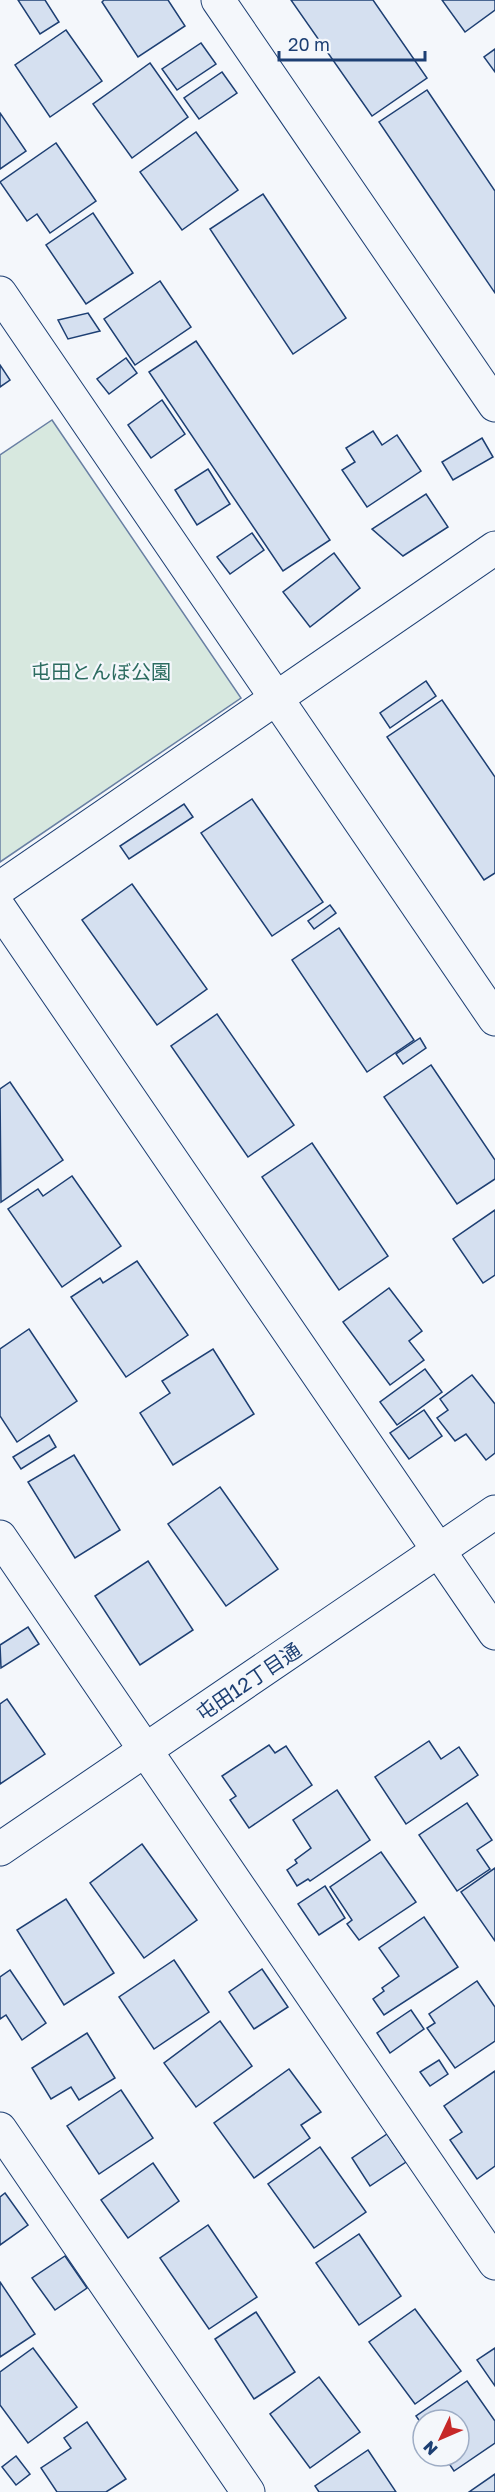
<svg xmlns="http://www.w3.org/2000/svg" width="495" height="2492" viewBox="0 0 495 2492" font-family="'Golos Text','Noto Sans JP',sans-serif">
	<rect width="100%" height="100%" fill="#f4f7fb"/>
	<!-- green -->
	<polygon fill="#d7e8df" stroke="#687fa3" stroke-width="1.5" points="52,420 241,698 0,862 0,455"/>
	<!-- building -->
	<g fill="#d5e0f0" stroke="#1d3f73" stroke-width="1.5">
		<polygon points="18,0 45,0 59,22 40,34"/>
		<polygon points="104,0 168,0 185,26 138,57 102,2"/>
		<polygon points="291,0 373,0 427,78 372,116"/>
		<polygon points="442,0 495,0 495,10 465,32"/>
		<polygon points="66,30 102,81 50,117 15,65"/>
		<polygon points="201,43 216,64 177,90 162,69"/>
		<polygon points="495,49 495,72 484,57"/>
		<polygon points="150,63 188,117 132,158 93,104"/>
		<polygon points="222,72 237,93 199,119 184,98"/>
		<polygon points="427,90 495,191 495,293 379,122"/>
		<polygon points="0,113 26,151 0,169"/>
		<polygon points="196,132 238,190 182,230 140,172"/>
		<polygon points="56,143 96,201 50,233 37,214 27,221 0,182"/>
		<polygon points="263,194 346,318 293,354 210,229"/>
		<polygon points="93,213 133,273 86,304 46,245"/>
		<polygon points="160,281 191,327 135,365 104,319"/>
		<polygon points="88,313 100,331 68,339 58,320"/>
		<polygon points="196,341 330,540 283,571 149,372"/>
		<polygon points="126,358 137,373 109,394 97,379"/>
		<polygon points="0,365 10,380 0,387"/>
		<polygon points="162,400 185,434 151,458 128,425"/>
		<polygon points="373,431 382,445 397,435 421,471 367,507 342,470 355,462 346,448"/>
		<polygon points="482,438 493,457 453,480 442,462"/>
		<polygon points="208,469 230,504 197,525 175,490"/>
		<polygon points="426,494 448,527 403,556 372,529"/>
		<polygon points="252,533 264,550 230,574 217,557"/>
		<polygon points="334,553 360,588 310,627 283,592"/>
		<polygon points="426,681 436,696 390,728 380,713"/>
		<polygon points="442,700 495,777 495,873 484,880 387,737"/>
		<polygon points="252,799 323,902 272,936 201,833"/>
		<polygon points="184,804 193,817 129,859 120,846"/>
		<polygon points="132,884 207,989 157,1025 82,920"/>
		<polygon points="330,905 336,913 314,929 308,921"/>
		<polygon points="339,928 414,1040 367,1072 292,960"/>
		<polygon points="217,1014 294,1125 248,1157 171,1046"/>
		<polygon points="420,1038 426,1048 403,1064 396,1054"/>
		<polygon points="431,1065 495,1160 495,1179 457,1204 384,1097"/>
		<polygon points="10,1082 63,1160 1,1202 0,1089"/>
		<polygon points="312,1143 388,1256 339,1290 262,1177"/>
		<polygon points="72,1176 121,1246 62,1287 8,1209 38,1189 43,1196"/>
		<polygon points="495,1210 495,1275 483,1283 453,1239"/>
		<polygon points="137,1261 188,1335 126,1377 71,1297 100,1278 103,1283"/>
		<polygon points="389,1288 422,1331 409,1341 424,1360 390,1385 343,1322"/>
		<polygon points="29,1329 77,1401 17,1442 0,1416 0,1349"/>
		<polygon points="213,1349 254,1414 173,1465 140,1413 170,1393 162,1381"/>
		<polygon points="425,1369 442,1392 397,1425 380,1402"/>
		<polygon points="472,1375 495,1404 495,1453 486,1460 466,1434 455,1441 437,1418 448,1410 440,1399"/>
		<polygon points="424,1410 442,1436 409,1459 390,1433"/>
		<polygon points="49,1435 56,1447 21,1469 13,1457"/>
		<polygon points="74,1455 120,1530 75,1558 28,1482"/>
		<polygon points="220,1487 278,1569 226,1606 168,1524"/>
		<polygon points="148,1561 193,1630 140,1665 95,1596"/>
		<polygon points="28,1627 39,1644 1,1668 0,1645"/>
		<polygon points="7,1699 45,1754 0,1784 0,1704"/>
		<polygon points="429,1741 441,1759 459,1747 478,1775 406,1824 375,1777"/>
		<polygon points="269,1745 275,1753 286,1746 312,1785 249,1828 230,1800 236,1796 222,1776"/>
		<polygon points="337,1790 370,1840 310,1881 308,1879 297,1886 287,1870 297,1863 295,1860 311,1848 293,1820"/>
		<polygon points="467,1803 492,1840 477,1850 490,1869 457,1891 419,1835"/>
		<polygon points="142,1844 197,1920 144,1958 90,1883"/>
		<polygon points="381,1852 416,1902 359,1940 347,1924 352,1920 330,1887"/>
		<polygon points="495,1868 495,1941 461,1892"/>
		<polygon points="325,1886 345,1918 319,1935 298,1904"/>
		<polygon points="66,1899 114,1973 64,2005 17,1930"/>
		<polygon points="424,1917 458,1967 384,2015 373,1999 384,1991 382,1988 399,1976 379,1948"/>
		<polygon points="174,1960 209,2012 154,2049 119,1997"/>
		<polygon points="262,1969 288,2007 254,2029 229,1992"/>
		<polygon points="10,1970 46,2023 22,2040 6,2015 0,2019 0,1977"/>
		<polygon points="477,1981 495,2007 495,2041 455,2068 427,2028 435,2023 429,2014"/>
		<polygon points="411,2010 424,2029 390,2053 377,2033"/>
		<polygon points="220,2021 252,2066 196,2107 164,2063"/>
		<polygon points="87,2033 115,2078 79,2100 71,2087 51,2099 32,2068"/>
		<polygon points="439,2060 448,2074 430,2086 420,2072"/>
		<polygon points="289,2069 321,2112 301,2125 310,2138 254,2178 214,2123"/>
		<polygon points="495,2071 495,2166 477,2179 450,2140 462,2132 444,2106"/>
		<polygon points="121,2090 153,2138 99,2174 67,2126"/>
		<polygon points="387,2134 406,2162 370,2186 352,2158"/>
		<polygon points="320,2147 366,2212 314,2248 268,2184"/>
		<polygon points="153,2163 179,2201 128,2238 101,2200"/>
		<polygon points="5,2193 28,2225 0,2245 0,2197"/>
		<polygon points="208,2225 257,2297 209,2329 160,2258"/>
		<polygon points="359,2234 401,2296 359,2325 316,2263"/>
		<polygon points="65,2256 87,2288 55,2310 32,2278"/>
		<polygon points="0,2282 35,2334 0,2357"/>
		<polygon points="415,2309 461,2371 415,2404 369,2342"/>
		<polygon points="256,2312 295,2372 254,2399 215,2339"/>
		<polygon points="33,2348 77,2407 28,2443 0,2405 0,2372"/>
		<polygon points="495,2348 495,2386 477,2360"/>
		<polygon points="319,2377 360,2432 310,2468 270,2414"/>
		<polygon points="467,2381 495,2421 495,2443 454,2471 444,2456 459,2456 459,2420 423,2420 423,2426 416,2416"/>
		<polygon points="87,2422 126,2479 106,2492 57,2492 41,2468 71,2448 64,2438"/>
		<polygon points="368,2450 396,2492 319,2492 315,2486"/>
		<polygon points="16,2456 30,2474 16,2485 2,2467"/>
		<polygon points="495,2474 495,2492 469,2492"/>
	</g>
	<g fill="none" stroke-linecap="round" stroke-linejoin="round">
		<!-- minor casing -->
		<g stroke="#1d3f73" stroke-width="35">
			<g id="minor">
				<polyline points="218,0 495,405"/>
				<polyline points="0,293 495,1019"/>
				<polyline points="0,888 495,548"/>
				<polyline points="0,909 495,1633"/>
				<polyline points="0,1537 495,2263"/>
				<polyline points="0,1849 495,1512"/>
				<polyline points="0,2129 248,2492"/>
			</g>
		</g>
		<!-- minor -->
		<use href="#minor" stroke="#f4f7fb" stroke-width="33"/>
	</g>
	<g text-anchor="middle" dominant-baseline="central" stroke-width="4.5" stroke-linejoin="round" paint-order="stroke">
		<!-- park labels -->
		<g font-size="20" fill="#2c6c60" stroke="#f4f7fb">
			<text x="101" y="671">屯田とんぼ公園</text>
		</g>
		<!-- street labels -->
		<g font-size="20" fill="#1d3f73" stroke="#f4f7fb">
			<text transform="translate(248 1681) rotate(-34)">屯田12丁目通</text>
		</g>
	</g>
	<!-- north arrow -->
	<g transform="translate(441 2438) rotate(226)"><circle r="28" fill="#f4f7fb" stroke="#9eadc5" stroke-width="1.5"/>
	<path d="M0-4.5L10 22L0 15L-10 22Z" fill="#c62828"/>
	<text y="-9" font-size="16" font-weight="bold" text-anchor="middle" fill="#1d3f73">N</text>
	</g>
	<!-- scale -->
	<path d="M279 51v9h146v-9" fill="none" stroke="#1d3f73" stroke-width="3"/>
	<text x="288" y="51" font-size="18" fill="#1d3f73" stroke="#f4f7fb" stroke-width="4.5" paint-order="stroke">20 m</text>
</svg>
